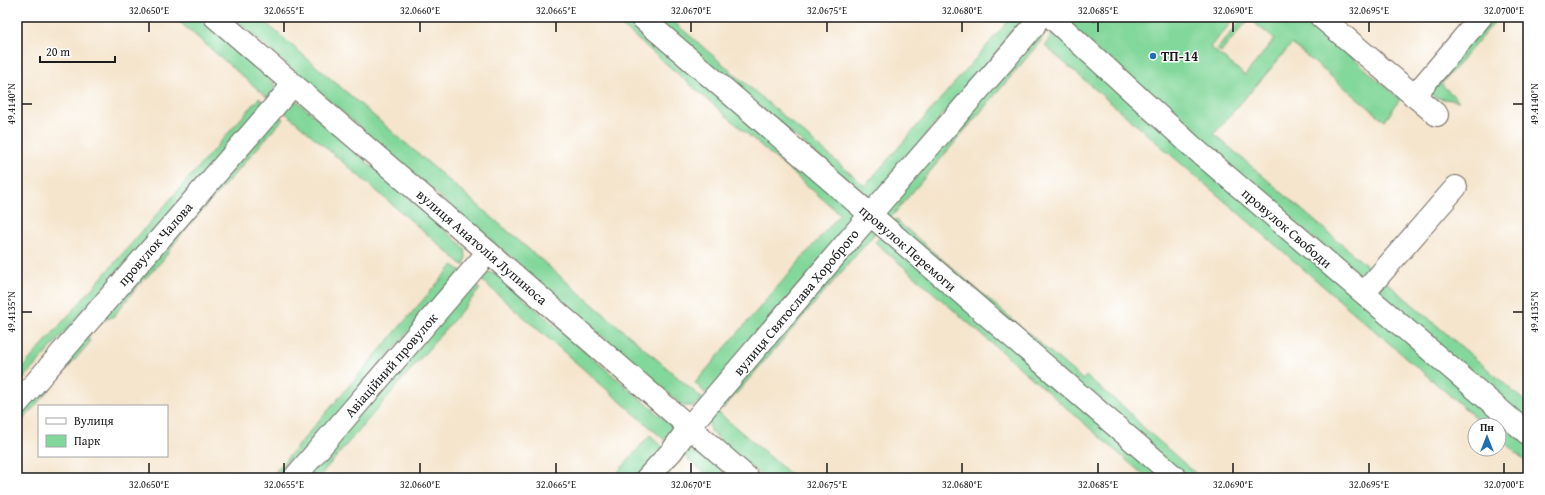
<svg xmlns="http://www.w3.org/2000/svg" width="1545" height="495" viewBox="0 0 1545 495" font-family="'Gentium Book Plus',serif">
	<rect width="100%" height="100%" fill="#fff"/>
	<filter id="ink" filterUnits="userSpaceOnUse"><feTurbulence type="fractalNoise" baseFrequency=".025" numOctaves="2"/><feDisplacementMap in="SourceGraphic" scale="8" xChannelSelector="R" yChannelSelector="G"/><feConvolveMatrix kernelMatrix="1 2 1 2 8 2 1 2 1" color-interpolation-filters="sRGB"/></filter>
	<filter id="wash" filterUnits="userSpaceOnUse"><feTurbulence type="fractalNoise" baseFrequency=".012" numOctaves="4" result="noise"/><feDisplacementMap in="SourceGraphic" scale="16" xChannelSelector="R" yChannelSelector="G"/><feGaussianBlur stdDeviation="0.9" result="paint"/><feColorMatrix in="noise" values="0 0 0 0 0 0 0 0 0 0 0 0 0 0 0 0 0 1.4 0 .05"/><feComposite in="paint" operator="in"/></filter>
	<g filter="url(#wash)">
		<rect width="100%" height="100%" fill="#f5e5cd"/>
		<!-- green -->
		<g fill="#82d79a" stroke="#4f7a5b">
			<polygon points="174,17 198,17 273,82 276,91 269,99"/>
			<polygon points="232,17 259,17 704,400 694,406 683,406"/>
			<polygon points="612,17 631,17 847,203 852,215 851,223 708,396 695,383 840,214"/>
			<polygon points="654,17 668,17 865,186 1010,19 1008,17 1027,17 870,200"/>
			<polygon points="1067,17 1236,17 1210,47 1245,75 1275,39 1249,19 1221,52 1217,49 1244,17 1306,17 1400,99 1385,121 1292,44 1214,134 1375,273 1363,281 1081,38"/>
			<polygon points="1491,17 1499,17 1441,84 1459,101 1437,98 1426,92"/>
			<polygon points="1047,30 1040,42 887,222 884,210 1035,35"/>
			<polygon points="1054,31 1528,442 1528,463 1499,438 1499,425 1484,425 1045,46"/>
			<polygon points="259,98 266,104 17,386 17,374"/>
			<polygon points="295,99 465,248 466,258 464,266 281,109"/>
			<polygon points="277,113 283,119 179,237 162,261 136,288 114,316 97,324 88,338 90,342 17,427 17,413"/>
			<polygon points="895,219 1083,380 1086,376 1126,409 1143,427 1201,478 1186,478 891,225"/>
			<polygon points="868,226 877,231 723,409 716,403"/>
			<polygon points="882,235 1167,478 1147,478 875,242"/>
			<polygon points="453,265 461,271 283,478 270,478"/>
			<polygon points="486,272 494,273 672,426 674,434 668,443 478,277"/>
			<polygon points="1384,280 1528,404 1528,425 1377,296"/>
			<polygon points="472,281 480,289 318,478 303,478"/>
			<polygon points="713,408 795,478 764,478 710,431 709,418"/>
			<polygon points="650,435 663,447 636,478 613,478"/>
			<polygon points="692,445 731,478 710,478 680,452 686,446"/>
		</g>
	</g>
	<g filter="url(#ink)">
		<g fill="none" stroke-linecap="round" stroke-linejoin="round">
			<!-- minor casing -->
			<g stroke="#68625a" stroke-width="24">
				<g id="minor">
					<polyline points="215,17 488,252 748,478"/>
					<polyline points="641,17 1176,478"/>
					<polyline points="1051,17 1194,148 1528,434"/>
					<polyline points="1321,17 1437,115"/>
					<polyline points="1414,96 1481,17"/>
					<polyline points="1364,293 1456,187"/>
					<polyline points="17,404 293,85"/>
					<polyline points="294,478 488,252"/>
					<polyline points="647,478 672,451 689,427 870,215 1034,26 1038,17"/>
				</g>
			</g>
			<!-- path -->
			<polyline stroke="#68625a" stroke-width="2.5" stroke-dasharray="1 3" stroke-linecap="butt" points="1094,17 1095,24"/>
			<!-- minor -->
			<use href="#minor" stroke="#fff" stroke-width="22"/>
		</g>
	</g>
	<!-- ticks -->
	<path fill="none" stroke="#1c1c1c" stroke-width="1.5" d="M149 22V32M284 22V32M420 22V32M556 22V32M691 22V32M827 22V32M962 22V32M1098 22V32M1233 22V32M1369 22V32M1504 22V32M22 104H32M1513 104H1523M22 312H32M1513 312H1523M149 463V473M284 463V473M420 463V473M556 463V473M691 463V473M827 463V473M962 463V473M1098 463V473M1233 463V473M1369 463V473M1504 463V473"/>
	<!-- markers -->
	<circle fill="#1f6fb2" stroke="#fff" stroke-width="1.5" cx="1153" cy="56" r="4"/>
	<g text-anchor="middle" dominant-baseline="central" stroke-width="3" stroke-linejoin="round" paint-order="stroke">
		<!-- poi labels -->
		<g font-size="14" font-weight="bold" fill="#1c1c1c" stroke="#fff" text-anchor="start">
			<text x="1161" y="56">ТП-14</text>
		</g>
		<!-- street labels -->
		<g font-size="14" fill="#1c1c1c" stroke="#fff">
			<text transform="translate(1287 228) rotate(41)">провулок Свободи</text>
			<text transform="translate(155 244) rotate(-49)">провулок Чалова</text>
			<text transform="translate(482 247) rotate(41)">вулиця Анатолія Лупиноса</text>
			<text transform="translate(908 248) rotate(41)">провулок Перемоги</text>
			<text transform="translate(796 302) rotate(-50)">вулиця Святослава Хороброго</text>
			<text transform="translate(391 365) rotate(-49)">Авіаційний провулок</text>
		</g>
	</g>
	<!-- margin -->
	<rect width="1545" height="495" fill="none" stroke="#fff" stroke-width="44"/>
	<!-- legend -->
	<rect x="38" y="405" width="130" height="52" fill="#ffffff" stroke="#a4a4a4"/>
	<rect x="46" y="418" width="20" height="6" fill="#ffffff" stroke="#a4a4a4"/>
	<text x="74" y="425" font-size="12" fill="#1c1c1c">Вулиця</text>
	<rect x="46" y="435" width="20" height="12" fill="#82d79a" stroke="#a4a4a4"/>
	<text x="74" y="445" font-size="12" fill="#1c1c1c">Парк</text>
	<!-- north arrow -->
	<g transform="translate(1487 437)"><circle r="19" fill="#ffffff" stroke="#a4a4a4"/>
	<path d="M0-3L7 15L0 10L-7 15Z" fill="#1f6fb2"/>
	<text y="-6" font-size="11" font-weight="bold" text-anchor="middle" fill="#1c1c1c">Пн</text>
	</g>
	<!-- scale -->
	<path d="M40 56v6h75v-6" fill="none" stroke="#1c1c1c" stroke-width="2"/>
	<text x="46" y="56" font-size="12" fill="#1c1c1c" stroke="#ffffff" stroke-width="3" paint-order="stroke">20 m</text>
	<rect x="22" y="22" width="1501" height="451" fill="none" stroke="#1c1c1c" stroke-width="1.5"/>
	<g font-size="10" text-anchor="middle" fill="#1c1c1c">
		<text x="149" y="14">32.0650°E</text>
		<text x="284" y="14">32.0655°E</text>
		<text x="420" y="14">32.0660°E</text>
		<text x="556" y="14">32.0665°E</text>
		<text x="691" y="14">32.0670°E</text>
		<text x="827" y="14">32.0675°E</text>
		<text x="962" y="14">32.0680°E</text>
		<text x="1098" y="14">32.0685°E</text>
		<text x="1233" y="14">32.0690°E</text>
		<text x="1369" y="14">32.0695°E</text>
		<text x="1504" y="14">32.0700°E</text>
		<text transform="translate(11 104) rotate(-90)" y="4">49.4140°N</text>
		<text transform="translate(1534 104) rotate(-90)" y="4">49.4140°N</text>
		<text transform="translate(11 312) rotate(-90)" y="4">49.4135°N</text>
		<text transform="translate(1534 312) rotate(-90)" y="4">49.4135°N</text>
		<text x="149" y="488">32.0650°E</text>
		<text x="284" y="488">32.0655°E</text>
		<text x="420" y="488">32.0660°E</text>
		<text x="556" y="488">32.0665°E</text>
		<text x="691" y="488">32.0670°E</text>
		<text x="827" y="488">32.0675°E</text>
		<text x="962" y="488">32.0680°E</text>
		<text x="1098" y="488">32.0685°E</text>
		<text x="1233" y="488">32.0690°E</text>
		<text x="1369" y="488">32.0695°E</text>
		<text x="1504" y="488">32.0700°E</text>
	</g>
</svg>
